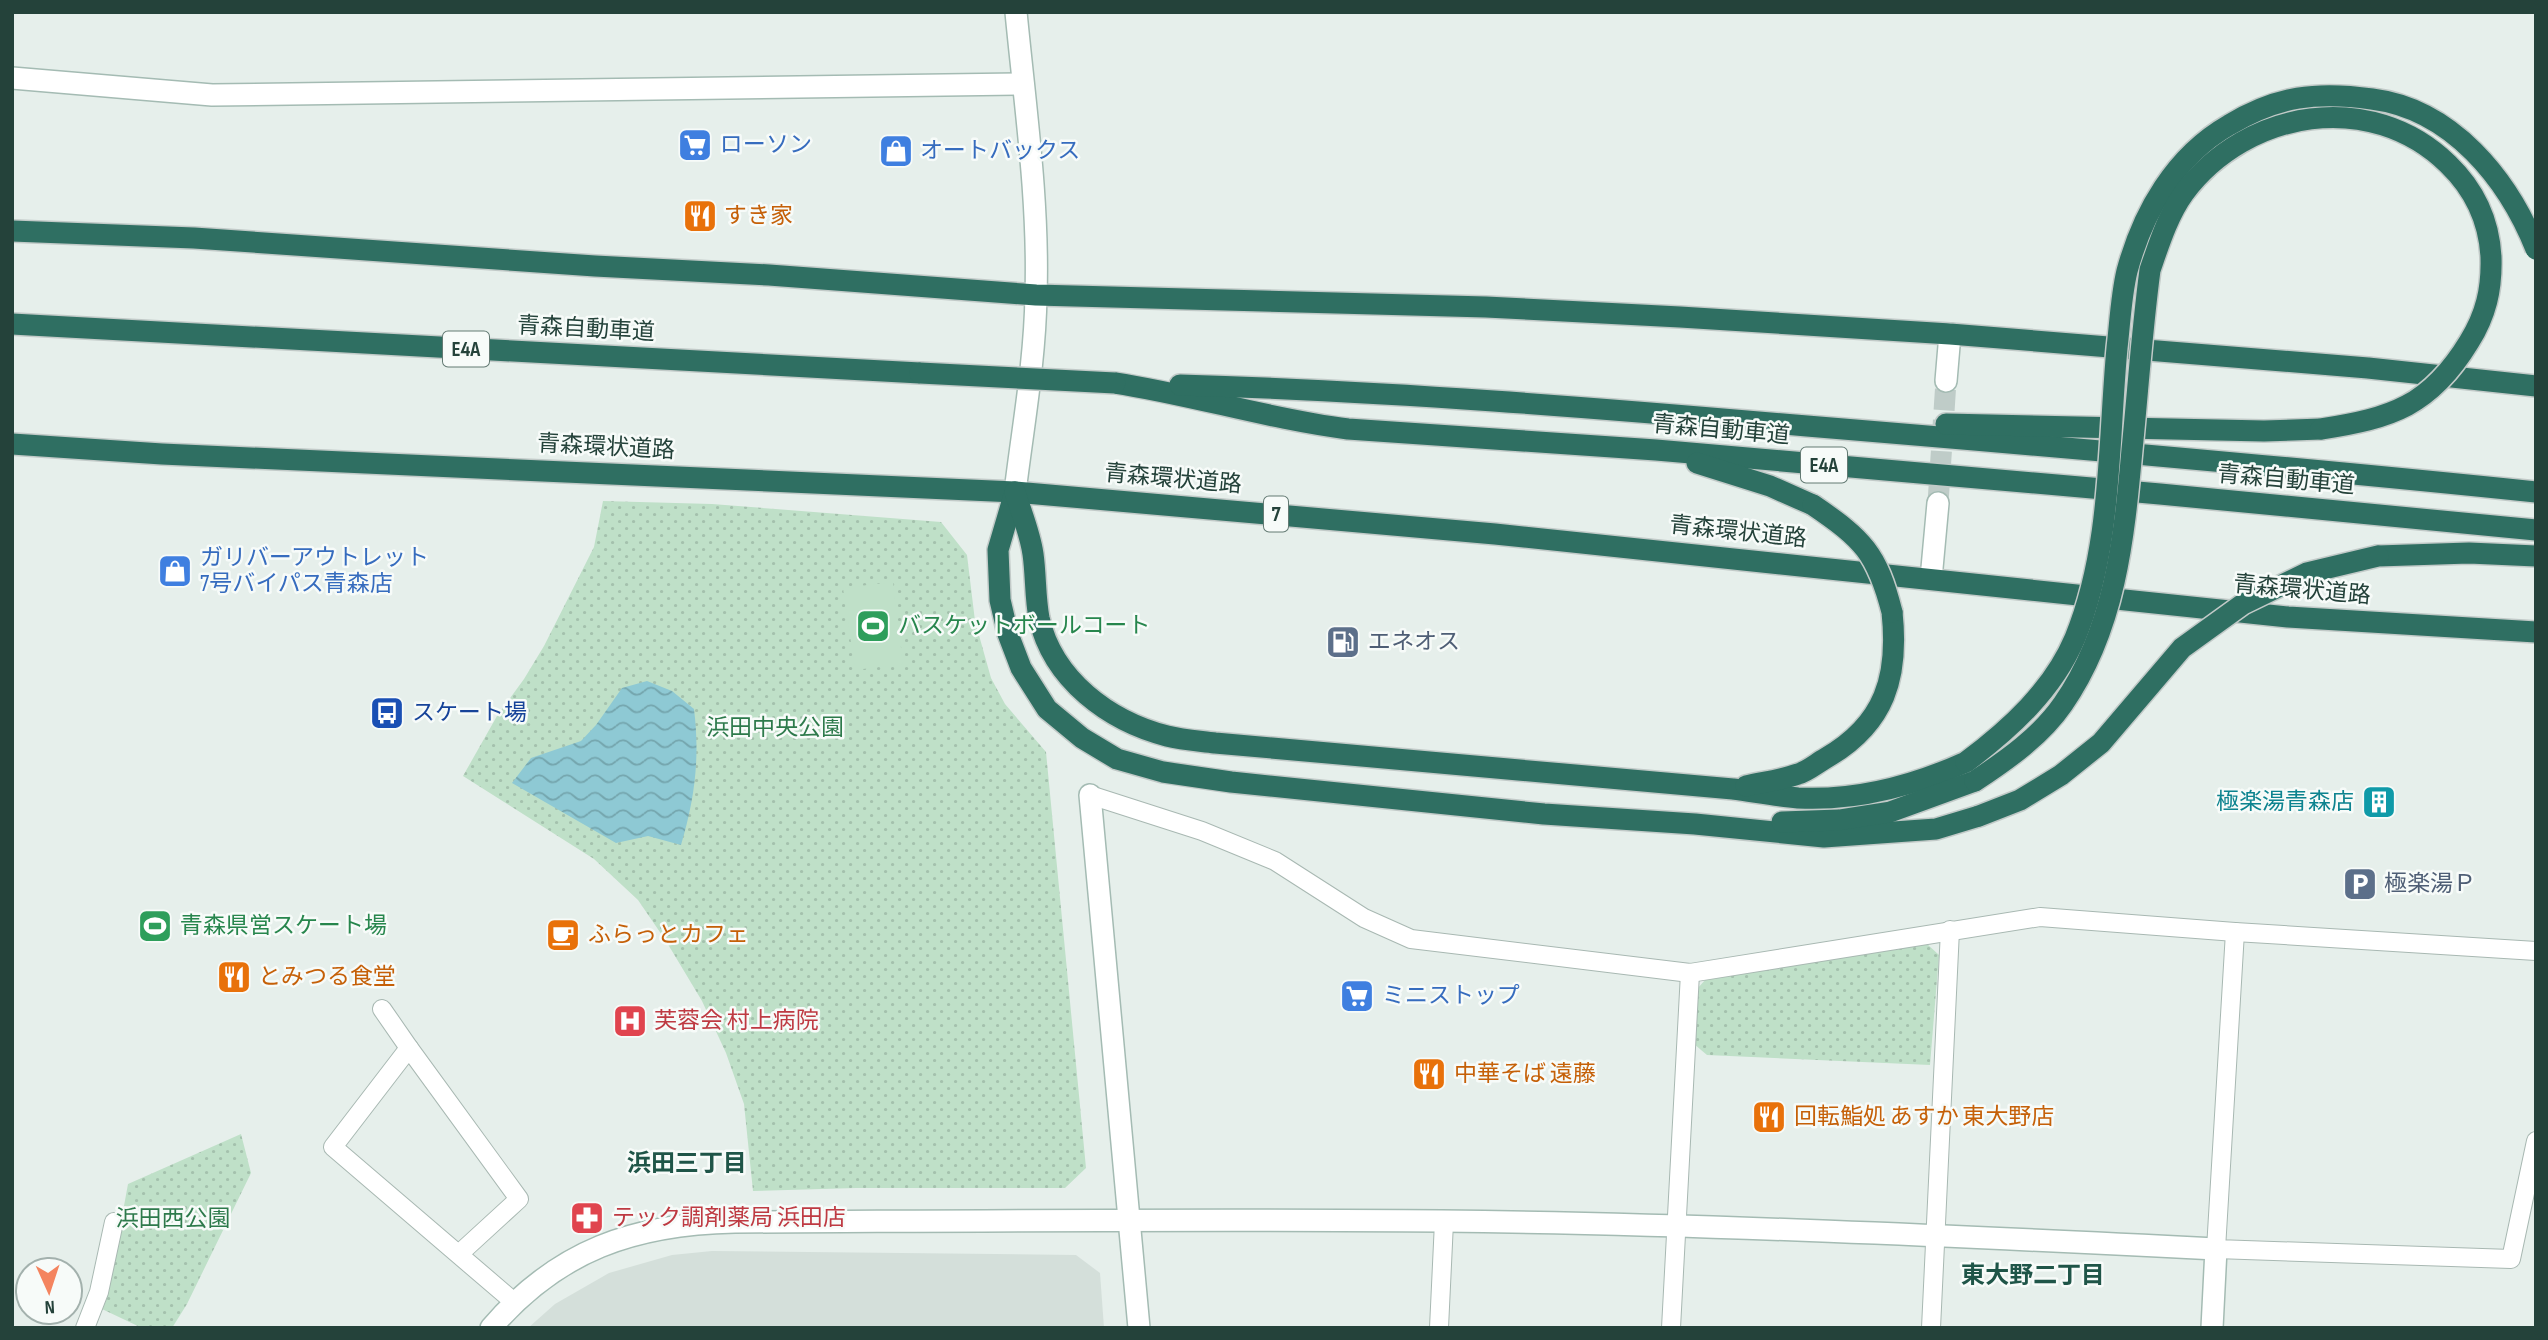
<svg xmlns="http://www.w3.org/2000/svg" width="2548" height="1340" viewBox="0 0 2548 1340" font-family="'Sofia Sans Condensed','Noto Sans JP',sans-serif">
	<defs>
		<pattern id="green-dots" width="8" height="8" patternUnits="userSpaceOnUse" patternTransform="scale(1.75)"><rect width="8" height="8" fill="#bfe0c8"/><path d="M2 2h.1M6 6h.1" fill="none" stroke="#a4c1ad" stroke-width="1.8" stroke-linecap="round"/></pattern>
		<pattern id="water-waves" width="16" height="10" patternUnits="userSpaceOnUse" patternTransform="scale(1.75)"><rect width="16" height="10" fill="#8ec9d4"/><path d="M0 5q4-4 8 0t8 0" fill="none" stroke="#74a5ad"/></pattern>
	</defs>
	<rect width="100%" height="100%" fill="#e6efeb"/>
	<!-- built -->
	<polygon fill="#d4dfda" points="712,1251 1076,1255 1100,1273 1104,1328 528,1328 555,1304 609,1273 672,1255"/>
	<!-- green -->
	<g fill="url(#green-dots)">
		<polygon points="603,501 712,504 941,522 967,555 975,621 991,678 1005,704 1046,752 1086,1168 1065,1188 856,1188 753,1191 744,1104 726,1053 702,1001 666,941 638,900 594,859 463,776 497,716 524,679 544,646 594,547"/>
		<polygon points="1926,943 1939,955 1930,1065 1707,1055 1694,1044 1697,989 1706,979"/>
		<polygon points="241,1134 251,1173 187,1304 172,1328 142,1328 102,1309 115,1255 128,1184"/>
	</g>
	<!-- pitch -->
	<polygon fill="#bfe0c8" points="893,582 903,664 855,670 843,588"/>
	<!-- water -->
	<path fill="url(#water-waves)" d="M647 681 672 691 694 709C700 757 695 798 681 845L648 836 616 843 512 783 531 758 581 741 596 725 622 688Z"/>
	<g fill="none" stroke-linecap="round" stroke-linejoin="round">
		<!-- secondary-tunnel -->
		<polyline stroke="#bfccc8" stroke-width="21" stroke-dasharray="21 10" stroke-linecap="butt" points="1938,503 1946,381"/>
		<!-- street casing -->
		<g stroke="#a8b8b2" stroke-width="20">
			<g id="street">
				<polyline points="1090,795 1202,831 1275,861 1364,918 1411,939 1690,973 2040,917 2235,932 2536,951"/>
				<polyline points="2235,932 2216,1249 2511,1259 2536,1141"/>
				<polyline points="382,1009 409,1048"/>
				<polyline points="459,1254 519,1199 409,1048 333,1147 514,1302"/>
				<polyline points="85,1328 99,1292 114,1222"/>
				<polyline points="1439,1328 1444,1222"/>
				<polyline points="1671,1328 1690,973"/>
				<polyline points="1931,1328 1950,930"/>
			</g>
		</g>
		<!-- secondary casing -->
		<g stroke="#a4bbb3" stroke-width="24">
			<g id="secondary">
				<polyline points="12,78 212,95 1023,84"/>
				<polyline points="1946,381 1950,334"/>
				<path d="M1015 492C1023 426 1035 361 1036 295 1039 201 1025 106 1016 12"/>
				<polyline points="1931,579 1938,503"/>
				<polyline points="1090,795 1139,1328"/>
				<path d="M491 1328C558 1250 634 1224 735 1222 971 1221 1206 1219 1442 1221 1700 1224 1958 1236 2216 1249L2212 1328"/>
			</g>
		</g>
		<!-- highway casing -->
		<g stroke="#c2cac8" stroke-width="24">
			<g id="highway">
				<polyline points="12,231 194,238 595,266 769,275 1036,295 1486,307 1680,317 1950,334 2368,368 2536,386"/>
				<polyline points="12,324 920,373"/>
				<path d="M1115 383C1193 395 1269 419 1348 429L1656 450 2160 494 2536 530"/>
				<path d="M1180 385C1389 391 1598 408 1807 426 2050 446 2293 467 2536 492"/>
				<polyline points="1946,424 2264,431 2321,429"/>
				<polyline points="12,444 162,454 1015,492 1495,534 2288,617 2536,632"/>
				<polyline points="1697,463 1770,486 1813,505"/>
				<polyline points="1015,492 998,550 1000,600 1008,634 1021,668 1047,709 1082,738 1117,759 1163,772 1231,782 1544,814 1695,824 1824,837 1936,829 1979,816"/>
				<path d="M1015 492C1021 512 1030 533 1033 554 1036 575 1035 597 1039 618 1053 680 1109 721 1167 736 1183 740 1200 741 1215 743L1733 789C1755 792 1776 796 1798 798 1857 801 1913 786 1966 762"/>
				<polyline points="2378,556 2469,553 2536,556"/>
				<path d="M1746 786C1763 782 1781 780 1798 774 1808 771 1817 763 1826 758 1885 724 1899 677 1892 612"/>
				<polyline points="1782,822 1839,820 1890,812 1975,781"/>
			</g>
		</g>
		<!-- street -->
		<use href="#street" stroke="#fff" stroke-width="18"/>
		<!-- secondary -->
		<use href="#secondary" stroke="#fff" stroke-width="21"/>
		<!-- highway -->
		<use href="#highway" stroke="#2f6f62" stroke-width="21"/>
		<!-- highway-bridge casing -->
		<g stroke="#c2cac8" stroke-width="24" stroke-linecap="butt">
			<g id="highway-bridge">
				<polyline points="920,373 1115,383"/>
				<path d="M1813 505C1863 539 1877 553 1892 612"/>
				<path d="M1966 762C2010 729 2053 690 2075 638 2112 548 2108 444 2117 348 2120 323 2121 296 2127 271 2143 212 2175 156 2229 125 2277 96 2317 91 2372 99 2452 109 2508 179 2536 249"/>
				<path d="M1975 781C2007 760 2041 736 2063 704 2115 629 2124 539 2132 450 2138 390 2142 330 2150 270 2159 244 2168 215 2184 193 2247 109 2371 89 2448 164 2475 190 2489 220 2491 257 2492 289 2486 315 2469 342 2430 406 2392 418 2321 429"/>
				<polyline points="1979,816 2020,800 2061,775 2101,743 2182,648 2243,604 2307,573 2378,556"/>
			</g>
		</g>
		<!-- highway-bridge -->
		<use href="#highway-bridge" stroke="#2f6f62" stroke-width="21"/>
	</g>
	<!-- icons -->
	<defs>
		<g id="supermarket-square" transform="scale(1.75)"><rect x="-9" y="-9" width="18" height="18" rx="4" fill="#3f7fe0" stroke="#f7fbf9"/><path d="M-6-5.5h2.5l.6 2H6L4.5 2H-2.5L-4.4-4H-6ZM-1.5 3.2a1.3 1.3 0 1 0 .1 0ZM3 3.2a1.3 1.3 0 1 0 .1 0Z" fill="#fff"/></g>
		<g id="shop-square" transform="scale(1.75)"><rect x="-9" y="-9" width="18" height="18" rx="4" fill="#3f7fe0" stroke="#f7fbf9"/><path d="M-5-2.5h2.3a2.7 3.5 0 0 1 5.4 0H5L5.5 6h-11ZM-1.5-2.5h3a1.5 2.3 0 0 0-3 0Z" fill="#fff"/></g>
		<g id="restaurant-square" transform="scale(1.75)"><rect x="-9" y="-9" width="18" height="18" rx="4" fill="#e8710a" stroke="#f7fbf9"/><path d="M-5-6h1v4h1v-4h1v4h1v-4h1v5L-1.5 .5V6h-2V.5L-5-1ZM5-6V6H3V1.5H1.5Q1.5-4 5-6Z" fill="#fff"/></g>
		<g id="stadium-square" transform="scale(1.75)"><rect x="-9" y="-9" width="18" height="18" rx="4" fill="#2e9e5b" stroke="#f7fbf9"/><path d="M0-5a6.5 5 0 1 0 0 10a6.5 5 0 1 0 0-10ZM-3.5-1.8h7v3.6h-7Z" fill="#fff"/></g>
		<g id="fuel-square" transform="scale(1.75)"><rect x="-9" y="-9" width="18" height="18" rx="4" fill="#5c6f8a" stroke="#f7fbf9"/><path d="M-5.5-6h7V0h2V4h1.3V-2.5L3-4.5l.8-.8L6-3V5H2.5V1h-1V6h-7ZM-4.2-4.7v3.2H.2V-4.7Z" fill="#fff"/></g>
		<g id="bus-square" transform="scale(1.75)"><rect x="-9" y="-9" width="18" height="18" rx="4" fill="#1a4fb4" stroke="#f7fbf9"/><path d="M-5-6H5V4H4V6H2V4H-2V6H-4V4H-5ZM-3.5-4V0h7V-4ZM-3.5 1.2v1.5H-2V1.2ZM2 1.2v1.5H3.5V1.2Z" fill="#fff"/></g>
		<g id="building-square" transform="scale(1.75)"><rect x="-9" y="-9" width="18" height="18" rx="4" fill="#0f9aa8" stroke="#f7fbf9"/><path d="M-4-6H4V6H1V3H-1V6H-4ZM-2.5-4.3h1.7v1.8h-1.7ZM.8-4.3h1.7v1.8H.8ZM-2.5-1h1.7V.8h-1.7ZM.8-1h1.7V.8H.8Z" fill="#fff"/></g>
		<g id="parking-square" transform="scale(1.75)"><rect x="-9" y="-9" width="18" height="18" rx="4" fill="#5c6f8a" stroke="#f7fbf9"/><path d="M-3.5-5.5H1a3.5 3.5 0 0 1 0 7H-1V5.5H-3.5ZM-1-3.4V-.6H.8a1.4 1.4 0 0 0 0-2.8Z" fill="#fff"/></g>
		<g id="cafe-square" transform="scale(1.75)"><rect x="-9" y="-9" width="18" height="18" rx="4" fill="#e8710a" stroke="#f7fbf9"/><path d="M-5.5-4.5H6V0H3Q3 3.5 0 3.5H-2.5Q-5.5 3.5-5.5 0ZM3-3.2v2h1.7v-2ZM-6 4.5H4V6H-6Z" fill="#fff"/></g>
		<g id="hospital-square" transform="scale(1.75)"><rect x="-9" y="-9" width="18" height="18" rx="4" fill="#e0444e" stroke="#f7fbf9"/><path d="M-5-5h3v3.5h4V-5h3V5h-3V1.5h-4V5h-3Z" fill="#fff"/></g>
		<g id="pharmacy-square" transform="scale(1.75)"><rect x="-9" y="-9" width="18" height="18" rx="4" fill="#e0444e" stroke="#f7fbf9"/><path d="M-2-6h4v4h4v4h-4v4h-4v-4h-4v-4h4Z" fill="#fff"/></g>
	</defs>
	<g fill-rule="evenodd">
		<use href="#supermarket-square" x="695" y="145"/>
		<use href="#shop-square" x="896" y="151"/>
		<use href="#restaurant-square" x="700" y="216"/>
		<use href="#shop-square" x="175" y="571"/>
		<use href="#stadium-square" x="873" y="626"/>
		<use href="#fuel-square" x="1343" y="642"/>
		<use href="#bus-square" x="387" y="713"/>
		<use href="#building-square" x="2379" y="802"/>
		<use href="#parking-square" x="2360" y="884"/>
		<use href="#stadium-square" x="155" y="926"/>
		<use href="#cafe-square" x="563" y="935"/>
		<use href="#restaurant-square" x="234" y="977"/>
		<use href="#supermarket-square" x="1357" y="996"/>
		<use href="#hospital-square" x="630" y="1021"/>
		<use href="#restaurant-square" x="1429" y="1074"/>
		<use href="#restaurant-square" x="1769" y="1117"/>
		<use href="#pharmacy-square" x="587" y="1218"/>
	</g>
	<g text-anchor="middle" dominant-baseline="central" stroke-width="5" stroke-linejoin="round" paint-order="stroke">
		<!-- shield labels -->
		<g fill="#f7fbf9" stroke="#637a73" stroke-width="2">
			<rect x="443" y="331.5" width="46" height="35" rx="5"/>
			<rect x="1801" y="447.5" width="46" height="35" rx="5"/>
			<rect x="1264" y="496.5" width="24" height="35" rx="5"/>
		</g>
		<g font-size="21" font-weight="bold" fill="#24423a">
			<text x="466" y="349">E4A</text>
			<text x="1824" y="465">E4A</text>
			<text x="1276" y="514">7</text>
		</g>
		<!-- shop labels -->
		<g font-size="23" fill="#366cbe" stroke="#f7fbf9" text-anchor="start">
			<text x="720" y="145">ローソン</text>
			<text x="920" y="151">オートバックス</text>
			<text x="200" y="558">ガリバーアウトレット<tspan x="200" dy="26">7号バイパス青森店</tspan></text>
			<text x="1382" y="996">ミニストップ</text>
		</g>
		<!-- food labels -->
		<g font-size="23" fill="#c56008" stroke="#f7fbf9" text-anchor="start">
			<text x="724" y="216">すき家</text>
			<text x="588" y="935">ふらっとカフェ</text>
			<text x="258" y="977">とみつる食堂</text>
			<text x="1454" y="1074">中華そば 遠藤</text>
			<text x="1794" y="1117">回転鮨処 あすか 東大野店</text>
		</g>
		<!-- street labels -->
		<g font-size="23" fill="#24423a" stroke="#f7fbf9">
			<text transform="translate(586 329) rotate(3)">青森自動車道</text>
			<text transform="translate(1721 430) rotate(5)">青森自動車道</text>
			<text transform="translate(606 447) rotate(3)">青森環状道路</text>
			<text transform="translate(1173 479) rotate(5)">青森環状道路</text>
			<text transform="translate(2286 480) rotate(5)">青森自動車道</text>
			<text transform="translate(1738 532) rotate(6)">青森環状道路</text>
			<text transform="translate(2302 590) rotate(5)">青森環状道路</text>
		</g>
		<!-- leisure labels -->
		<g font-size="23" fill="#27864d" stroke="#f7fbf9" text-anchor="start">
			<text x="898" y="626">バスケットボールコート</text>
			<text x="180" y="926">青森県営スケート場</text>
		</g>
		<!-- service labels -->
		<g font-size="23" fill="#4e5e75" stroke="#f7fbf9" text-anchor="start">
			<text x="1368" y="642">エネオス</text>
			<text x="2384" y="884">極楽湯Ｐ</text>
		</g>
		<!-- transit labels -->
		<g font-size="23" fill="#164399" stroke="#f7fbf9" text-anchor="start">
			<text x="412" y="713">スケート場</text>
		</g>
		<!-- park labels -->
		<g font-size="23" fill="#2d7a4b" stroke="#f7fbf9">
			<text x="775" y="728">浜田中央公園</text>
			<text x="173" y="1219">浜田西公園</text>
		</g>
		<!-- culture labels -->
		<g font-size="23" fill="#0d838f" stroke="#f7fbf9" text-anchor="end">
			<text x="2354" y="802">極楽湯青森店</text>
		</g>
		<!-- health labels -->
		<g font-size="23" fill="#be3a42" stroke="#f7fbf9" text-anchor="start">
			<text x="654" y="1021">芙蓉会 村上病院</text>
			<text x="612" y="1218">テック調剤薬局 浜田店</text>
		</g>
		<!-- neighbourhood labels -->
		<g font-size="24" font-weight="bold" fill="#1f5548" stroke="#f7fbf9">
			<text x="687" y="1163">浜田三丁目</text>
			<text x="2033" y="1275">東大野二丁目</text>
		</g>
	</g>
	<!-- border -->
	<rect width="2548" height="1340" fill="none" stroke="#24423a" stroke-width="28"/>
	<!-- north arrow -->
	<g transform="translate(49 1291) rotate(177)"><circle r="33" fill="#f7fbf9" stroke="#a3b1ad" stroke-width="2"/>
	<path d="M0-5L12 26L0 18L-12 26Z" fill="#f4845f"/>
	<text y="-10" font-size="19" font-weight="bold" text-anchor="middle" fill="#24423a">N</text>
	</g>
</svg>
